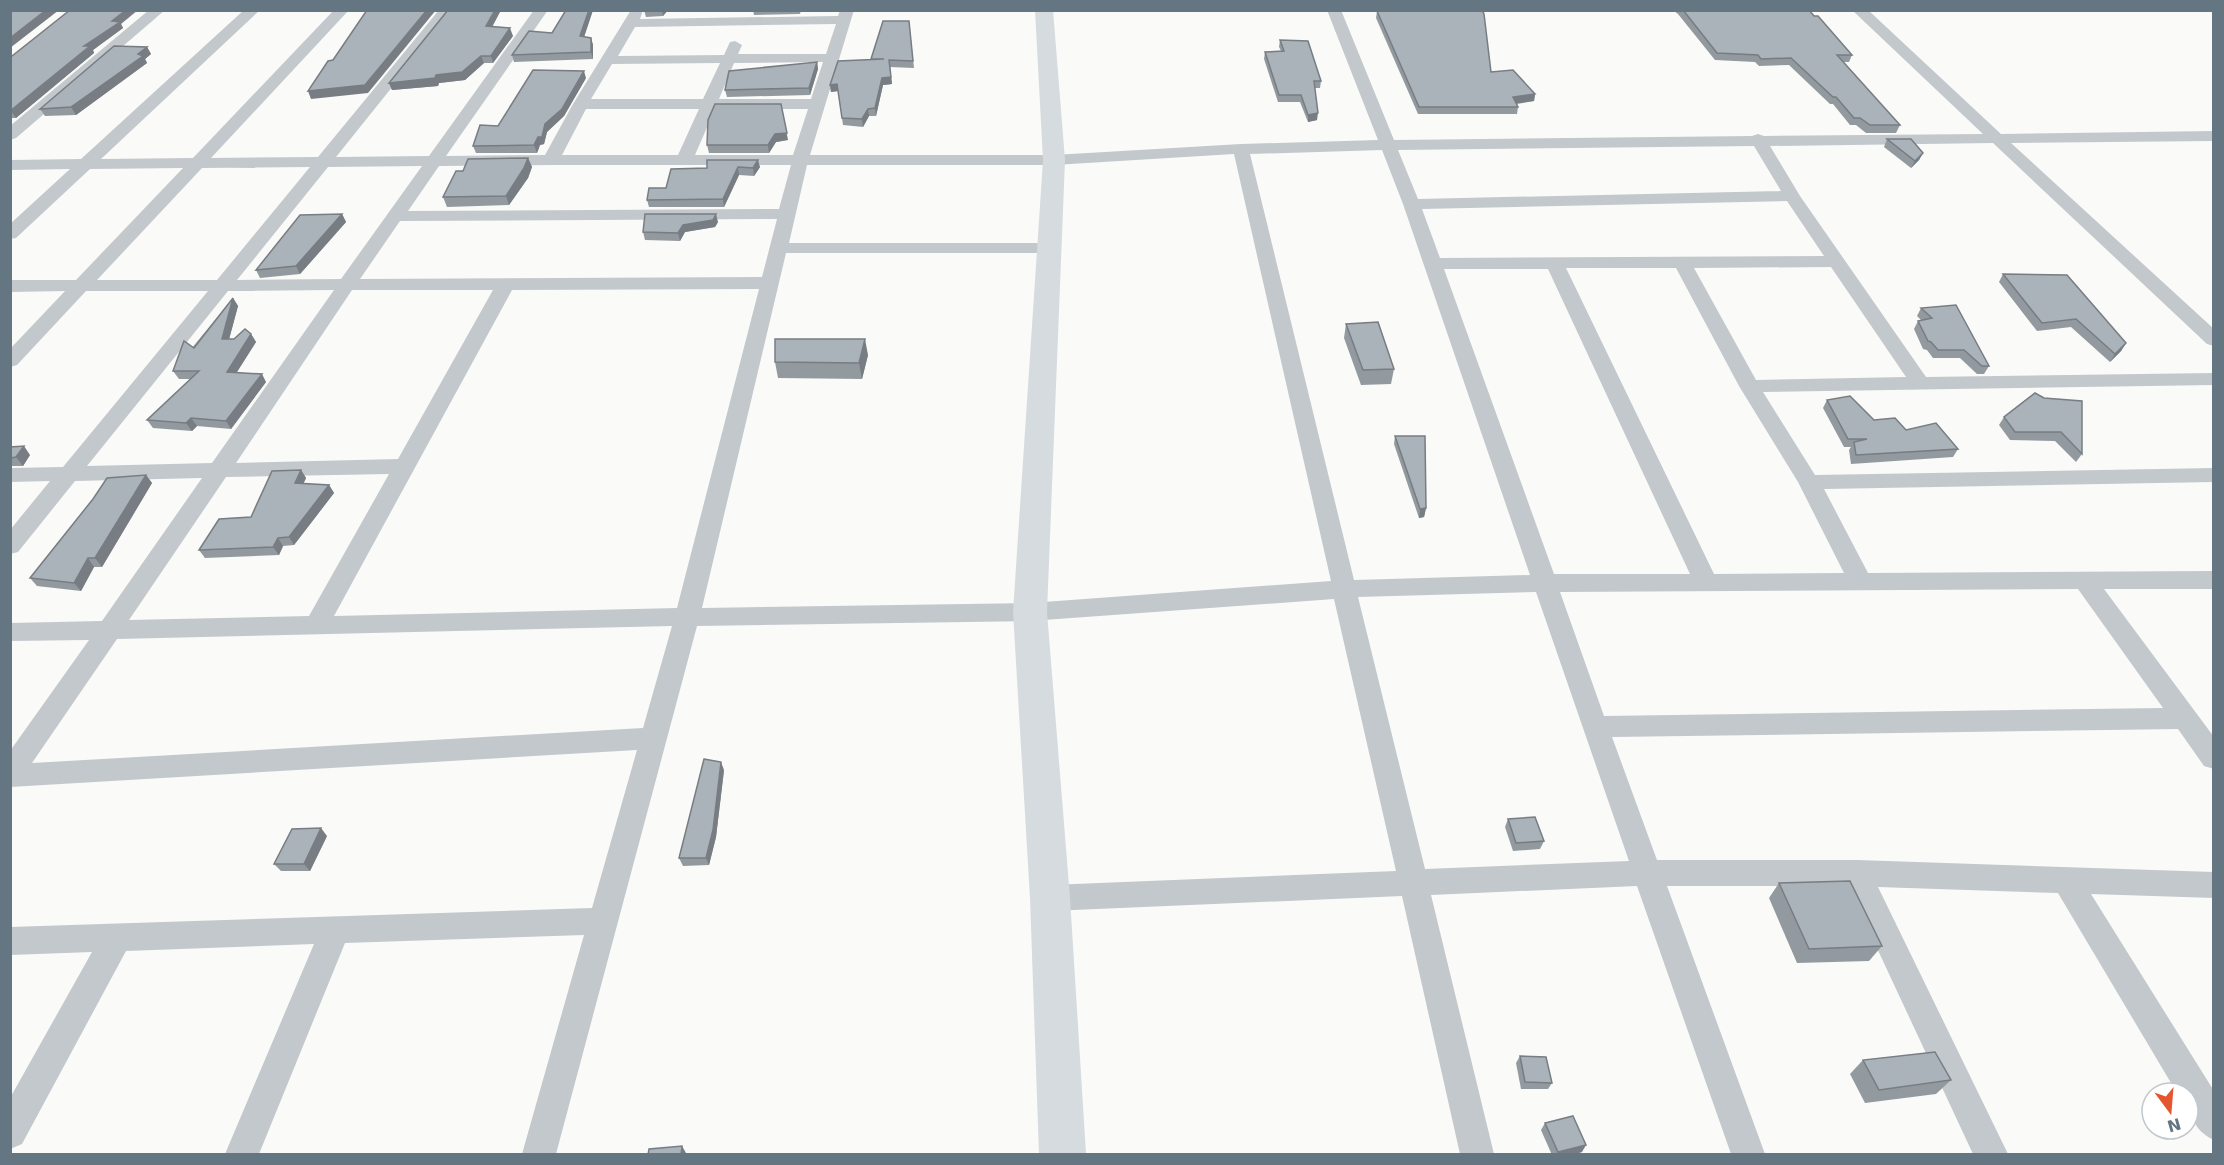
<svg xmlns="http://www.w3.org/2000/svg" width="2224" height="1165" viewBox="0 0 2224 1165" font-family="'DejaVu Sans',sans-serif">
	<rect width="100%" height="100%" fill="#fafaf8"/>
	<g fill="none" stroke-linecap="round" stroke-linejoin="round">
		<!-- minor -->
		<g fill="#c3c8cc" fill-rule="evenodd">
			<polygon points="149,10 165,10 16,138 10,140 10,126"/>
			<path d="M244 10H260L101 159 193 158 334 10H349L211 158 318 157 439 10H454L336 157 429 156 534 10H548L446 156 545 155 573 104 631 10H643L640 19 838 16 840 10H854L810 155H1054L1241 144 1378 140 1327 10H1341L1394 140 1752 136 1758 134 1764 136 1983 134 1852 10H1868L2001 134 2214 131V141L2011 143 2214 329V346L2207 344 1993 143 1770 146 1800 196 1926 377 2214 373V385L1763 392 1815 475 2214 468V482L1824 489 1868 573 2214 571V589H2104L2214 737V769L2204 766 2178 729 1612 737 1657 860H1857L2214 872V898L2091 894 2214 1091V1140C2194 1131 2188 1113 2188 1093H2177L2058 893 1878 887 2008 1154H1973L1848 886H1667L1765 1154H1731L1637 886 1431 895 1494 1154H1460L1402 896 1050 911 1040 907 1035 898 1040 889 1050 885 1396 871 1334 599 1030 621 697 626 556 1154H522L584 935 345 943 259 1154H225L314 944 126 951 22 1144 10 1149V1098L92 952 10 955V927L592 908 637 750 10 787V751L89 640 10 641V623L102 621 202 478 75 481 18 552 10 554V530L50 481 10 482V468L63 467 208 291H86L17 365 10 367V349L65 291 10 292V280H76L183 168 90 169 16 238 10 239V224L70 169 10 170V160L81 159ZM836 24 826 54H738L742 45 735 41 730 42 724 55 618 56 635 27ZM823 62 811 99H719L734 63ZM720 63 703 99H591L612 64ZM586 109H699L678 155H562ZM715 109H808L793 155H695ZM1754 146 1781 191 1418 199 1398 150ZM1382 150 1403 204 1530 575 1354 580 1250 154ZM1234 154 1331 581 1030 603 702 608 786 253H1050L1056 252 1059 248 1056 244 1050 243H789L807 165H1054ZM551 165H791L779 209 408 211 439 166ZM422 166 341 279 237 280 328 167ZM310 167 217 280H97L202 168ZM1787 201 1824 256 1440 258 1422 209ZM777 219 762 277 360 279 400 221ZM1831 267 1906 377 1756 380 1694 268ZM1566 268H1676L1739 386 1798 482 1844 573 1714 574ZM1444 269H1548L1690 574H1554ZM759 289 677 608 334 616 512 290ZM334 290 212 463 87 466 228 291ZM352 290H493L398 459 236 463ZM389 474 309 616 129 620 226 477ZM2078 589 2163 708 1604 716 1560 592ZM1536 592 1629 861 1425 869 1358 597ZM672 626 643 728 32 763 117 639Z"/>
		</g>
		<!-- primary -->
		<polygon fill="#d6dbdf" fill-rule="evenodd" points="1035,10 1053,10 1065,160 1047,612 1070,898 1086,1154 1039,1154 1030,898 1013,612 1043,160"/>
	</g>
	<!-- wall -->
	<g fill="#929a9f">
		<polygon points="448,10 501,10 492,26 513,36 493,63 484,63 465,80 439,83 438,86 392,90 389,83"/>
		<polygon points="593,10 584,37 591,38 593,45 593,59 514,62 512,55"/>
		<polygon points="644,10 668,10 663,16 646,17"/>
		<polygon points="753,10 801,10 800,14 754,15"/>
		<polygon points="1673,10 1809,10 1852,55 1849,62 1843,62 1900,125 1896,133 1866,133 1856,125 1850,125 1833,104 1830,104 1789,65 1759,66 1755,62 1715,60 1678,14"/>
		<polygon points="1377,11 1491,72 1535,94 1534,101 1517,104 1518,107 1517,114 1418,114 1376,18"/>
		<polygon points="909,21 914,68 890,67 892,84 883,85 876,116 869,116 863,127 843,125 838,91 831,92 830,85 871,60 871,59"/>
		<polygon points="121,24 123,28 93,50 94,53 16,118 10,118 10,56"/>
		<polygon points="1280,40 1321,81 1320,88 1315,88 1317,120 1308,122 1300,102 1278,102 1264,59 1265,52 1281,51 1279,47"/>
		<polygon points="147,47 151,54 145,59 147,63 76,115 45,116 40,109"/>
		<polygon points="817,62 818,69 810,95 727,97 725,90"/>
		<polygon points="586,78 564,116 547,132 544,144 540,145 537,153 476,153 473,146 498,126"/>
		<polygon points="1887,139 1923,153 1919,160 1911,168 1884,147"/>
		<polygon points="788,140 776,142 769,153 709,153 707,145"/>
		<polygon points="528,158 532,167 528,178 509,205 447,207 443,197"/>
		<polygon points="760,167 754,176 739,175 724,207 649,207 647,200 666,188 707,168"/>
		<polygon points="342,214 346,222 300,274 260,278 256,270"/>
		<polygon points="718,222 715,227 685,232 680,241 645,240 643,232"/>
		<polygon points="2003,274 2126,343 2121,351 2110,362 2071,327 2037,331 1999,282"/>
		<polygon points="233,298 238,306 229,339 234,339 251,334 256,342 236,373 266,382 231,429 197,426 192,431 153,428 147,420 191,379 179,379 173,371"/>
		<polygon points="1921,308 1989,366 1984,374 1977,374 1960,358 1933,358 1927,350 1923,349 1914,329 1918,321 1921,320 1917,316"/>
		<polygon points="1346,324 1394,369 1391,384 1361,385 1344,338"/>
		<polygon points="868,355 862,379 778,378 775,362"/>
		<polygon points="2035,393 2082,454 2076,462 2055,441 2010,440 1999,425 2004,417"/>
		<polygon points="1827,400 1874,420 1906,430 1958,449 1953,457 1851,464 1849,450 1851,447 1844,447 1823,408"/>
		<polygon points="1395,436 1426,508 1424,517 1419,518 1394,444"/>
		<polygon points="10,447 30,455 23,466 10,466"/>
		<polygon points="301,470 306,478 303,484 329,485 334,493 294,545 283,546 279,555 205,558 199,550 251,517"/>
		<polygon points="146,475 152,483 102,567 94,567 81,591 37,586 30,578"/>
		<polygon points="724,770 716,837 709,865 683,866 679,858"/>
		<polygon points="1508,819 1544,841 1540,849 1513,851 1505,827"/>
		<polygon points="327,836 310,871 281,871 274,864"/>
		<polygon points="1779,883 1882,946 1869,961 1797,963 1769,898"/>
		<polygon points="1520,1056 1552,1083 1548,1089 1521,1089 1516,1063"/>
		<polygon points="1863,1060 1951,1080 1936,1094 1865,1103 1850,1074"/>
		<polygon points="1545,1123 1582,1152 1571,1155 1552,1155 1541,1130"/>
	</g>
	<!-- shaded-wall -->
	<g fill="#777d82">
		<polygon points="46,10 59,10 10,48 10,38"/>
		<polygon points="126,10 138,10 121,24 123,28 93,50 94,53 16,118 11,111 112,21"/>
		<polygon points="427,10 436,10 368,93 311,99 308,91"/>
		<polygon points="495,10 501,10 489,33 486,26"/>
		<polygon points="589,10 593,10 582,43 580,36"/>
		<polygon points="662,10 668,10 663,16"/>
		<polygon points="510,28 513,36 493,63 491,56"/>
		<polygon points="591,38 593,45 593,59 591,52"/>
		<polygon points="147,47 151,54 145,59 147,63 76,115 71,107"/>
		<polygon points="481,56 484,63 465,80 439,83 438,86 392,90 389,83 436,75"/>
		<polygon points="889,60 892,84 883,85 876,116 875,108 882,78"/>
		<polygon points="817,62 818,69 810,95 809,88"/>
		<polygon points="584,71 586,78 564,116 547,132 544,144 540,145 537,153 534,145 538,137 545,124"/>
		<polygon points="837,84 838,91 831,92 830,85"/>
		<polygon points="1535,94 1534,101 1512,104 1513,97"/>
		<polygon points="781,104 788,140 776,142 769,153 768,145"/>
		<polygon points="868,109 869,116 863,127 862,119"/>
		<polygon points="1318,113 1317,120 1308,122 1308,115"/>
		<polygon points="1923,153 1919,160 1911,168 1915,161"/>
		<polygon points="528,158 532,167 528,178 509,205 506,196"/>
		<polygon points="758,160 760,167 754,176 753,168"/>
		<polygon points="738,167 739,175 724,207 723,199"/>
		<polygon points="342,214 346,222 300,274 296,266"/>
		<polygon points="716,214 718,222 715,227 685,232 680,241 678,233 683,225"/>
		<polygon points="233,298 238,306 227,347 222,339"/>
		<polygon points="251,334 256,342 232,380 227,372"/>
		<polygon points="865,339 868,355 862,379 859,363"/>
		<polygon points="2126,343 2121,351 2110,362 2115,354"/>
		<polygon points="262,374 266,382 231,429 226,421"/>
		<polygon points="191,418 197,426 192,431 186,423"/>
		<polygon points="24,446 30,455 23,466 16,457"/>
		<polygon points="301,470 306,478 300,491 295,483"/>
		<polygon points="146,475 152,483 102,567 95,558"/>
		<polygon points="329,485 334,493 294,545 289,537"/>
		<polygon points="1426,508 1424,517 1419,518 1420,509"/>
		<polygon points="278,538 283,546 279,555 273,547"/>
		<polygon points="88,558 94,567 81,591 74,583"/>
		<polygon points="721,762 724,770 716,837 709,865 706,858"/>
		<polygon points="321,828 327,836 310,871 304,864"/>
		<polygon points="1586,1145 1582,1152 1571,1155 1557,1155 1558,1152"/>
		<polygon points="682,1146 686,1153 686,1155 681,1155"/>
	</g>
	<!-- building -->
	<g fill="#aab3b9" stroke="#777d82" stroke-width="1.5">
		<polygon points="10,10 46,10 10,38"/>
		<polygon points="70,10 126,10 112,21 120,22 84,46 90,46 10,111 10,56 12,56"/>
		<polygon points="367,10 427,10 365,85 308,91 328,61 333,60"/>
		<polygon points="448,10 495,10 486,26 510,28 491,56 481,56 462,72 436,75 435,78 389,83"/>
		<polygon points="566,10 589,10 580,36 591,38 591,52 512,55 529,31 552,33"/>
		<polygon points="1389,10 1482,10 1484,14 1491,72 1513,70 1535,94 1513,97 1518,107 1419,107 1377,11"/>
		<polygon points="1683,10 1809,10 1814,16 1818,16 1852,55 1837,55 1900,125 1870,125 1860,118 1854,118 1836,97 1833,97 1791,58 1761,59 1758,55 1717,53"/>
		<polygon points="883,21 909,21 913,61 889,60 891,77 882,78 875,108 868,109 862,119 842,118 837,84 830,85 838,61 884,59 871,59"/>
		<polygon points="1280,40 1308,41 1321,81 1314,81 1318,113 1308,115 1301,95 1279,95 1265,52 1284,51"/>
		<polygon points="114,46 147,47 138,54 143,56 71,107 40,109"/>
		<polygon points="817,62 809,88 725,90 729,71"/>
		<polygon points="533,70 584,71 562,109 545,124 542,137 538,137 534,145 473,146 480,125 498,126"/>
		<polygon points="715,104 781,104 787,133 775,134 768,145 707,145 708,120"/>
		<polygon points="1887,139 1911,139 1923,153 1915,161"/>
		<polygon points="528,158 524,168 506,196 443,197 456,171 463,171 468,159"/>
		<polygon points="707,160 758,160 753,168 738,167 723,199 647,200 649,188 666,188 671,169 707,168"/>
		<polygon points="342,214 296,266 256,270 300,215"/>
		<polygon points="645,214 716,214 713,220 683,225 678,233 643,232"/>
		<polygon points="2003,274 2067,275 2126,343 2115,354 2076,319 2042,323"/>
		<polygon points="233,298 222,339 234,339 245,329 251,334 227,372 262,374 226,421 191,418 186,423 147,420 199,371 173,371 184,341 194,348"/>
		<polygon points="1956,305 1989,366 1982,366 1964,350 1938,350 1931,342 1928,341 1918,321 1932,318 1921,308"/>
		<polygon points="1378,322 1394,369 1363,370 1346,324"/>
		<polygon points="775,339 865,339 859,363 775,362"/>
		<polygon points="2035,393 2044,398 2082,401 2082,454 2061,432 2015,432 2004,417"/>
		<polygon points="1850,396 1874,420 1895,418 1906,430 1936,423 1958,449 1856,455 1854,442 1867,439 1848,439 1827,400"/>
		<polygon points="1395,436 1425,436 1426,508 1420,509"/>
		<polygon points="24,446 16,457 10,458 10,447"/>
		<polygon points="301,470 295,483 329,485 289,537 278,538 273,547 199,550 219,519 251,517 272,471"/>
		<polygon points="146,475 95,558 88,558 74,583 30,578 93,499 107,478"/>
		<polygon points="704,759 721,762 713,830 706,858 679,858"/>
		<polygon points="1535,817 1544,841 1516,843 1508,819"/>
		<polygon points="321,828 304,864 274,864 292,829"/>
		<polygon points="1850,881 1882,946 1809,949 1779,883"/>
		<polygon points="1935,1052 1951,1080 1879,1090 1863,1060"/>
		<polygon points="1520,1056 1546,1057 1552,1083 1525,1082"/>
		<polygon points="1573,1116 1586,1145 1558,1152 1545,1123"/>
		<polygon points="682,1146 681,1155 648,1155 649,1149"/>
	</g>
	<!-- border -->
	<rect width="2224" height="1165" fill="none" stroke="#657683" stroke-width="24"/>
	<!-- north arrow -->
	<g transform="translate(2170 1111) rotate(164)"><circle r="28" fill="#ffffff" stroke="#c1c8cd" stroke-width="1.5"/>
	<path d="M0-4.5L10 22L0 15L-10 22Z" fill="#e4572e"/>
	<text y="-9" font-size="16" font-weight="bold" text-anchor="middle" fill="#657683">N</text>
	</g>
</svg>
